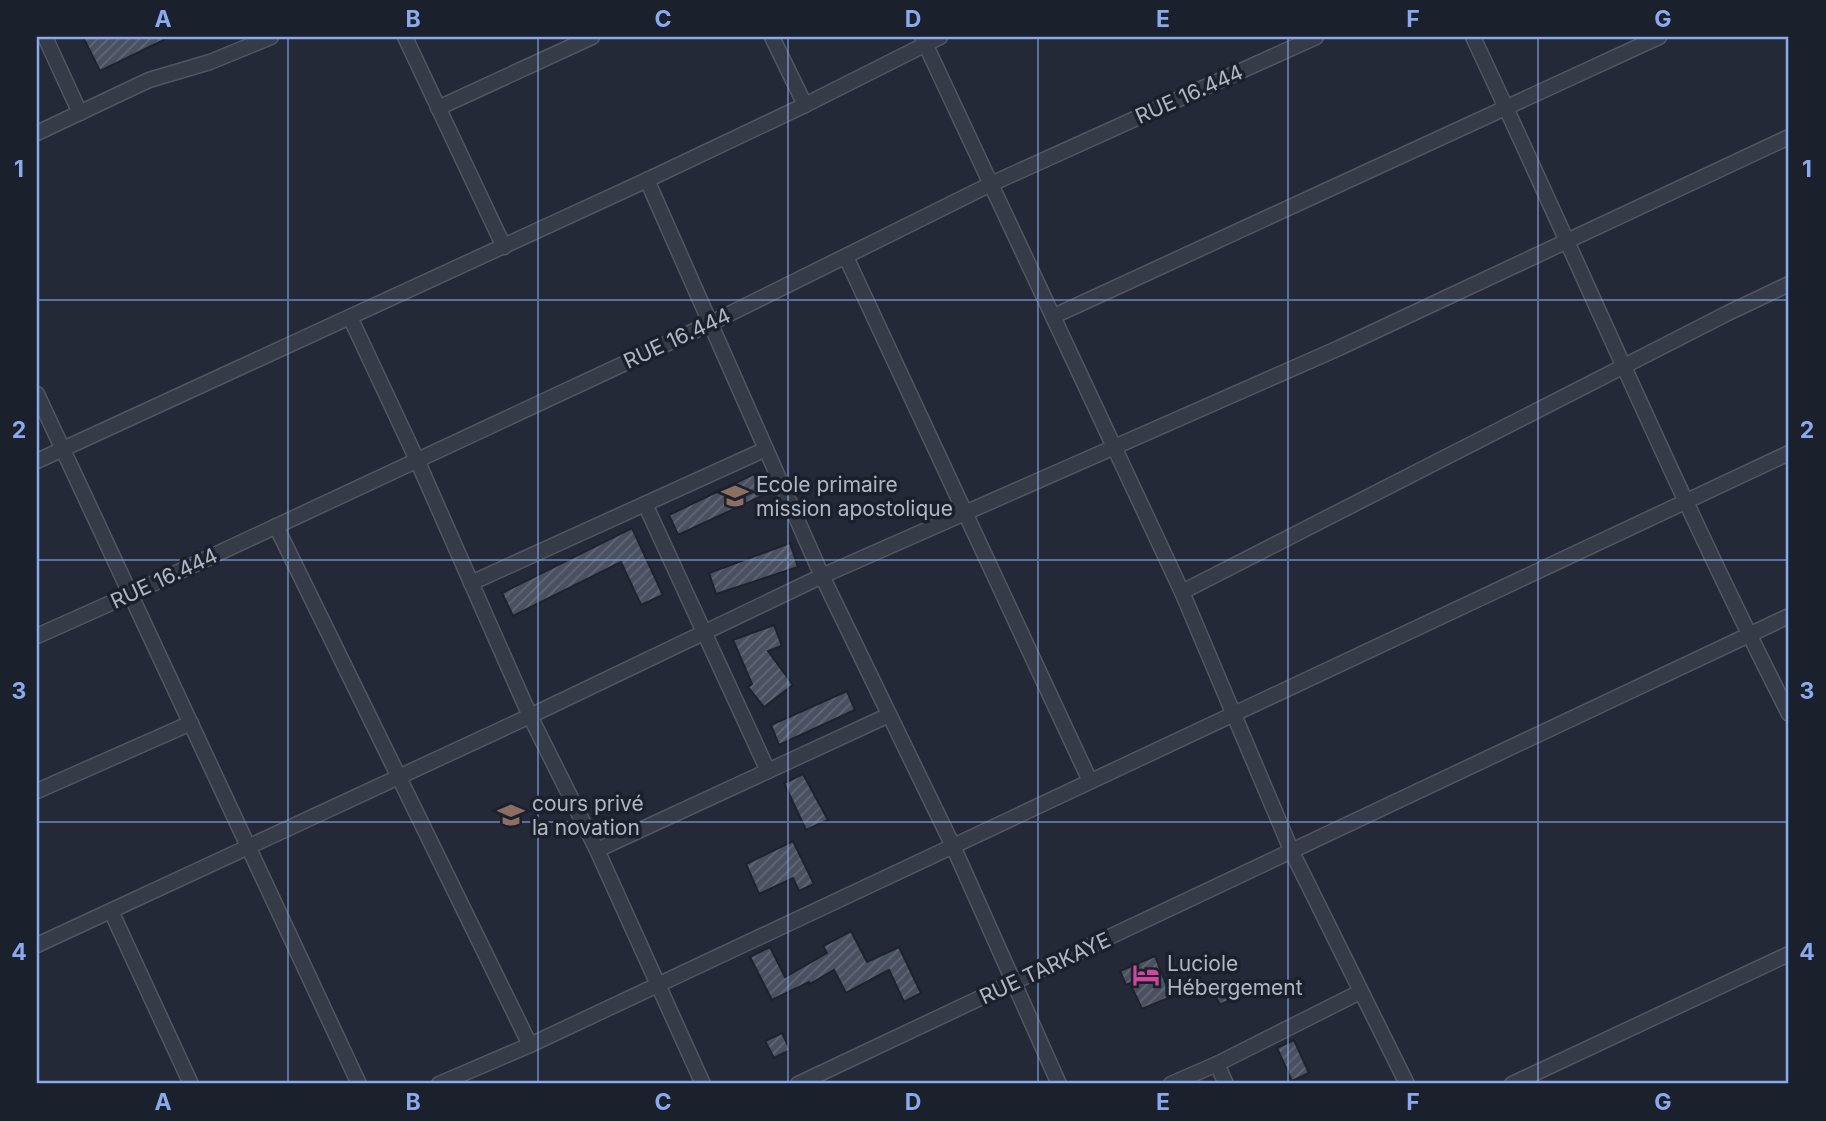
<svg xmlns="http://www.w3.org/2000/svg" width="1826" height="1121" viewBox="0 0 1826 1121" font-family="Inter,sans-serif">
	<defs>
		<pattern id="building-hatch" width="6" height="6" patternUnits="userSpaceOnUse" patternTransform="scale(1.75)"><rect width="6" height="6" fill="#495060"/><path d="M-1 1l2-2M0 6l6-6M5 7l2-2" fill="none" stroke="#616775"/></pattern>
	</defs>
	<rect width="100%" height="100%" fill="#232936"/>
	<!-- building -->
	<g fill="url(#building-hatch)" stroke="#1d232e" stroke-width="2">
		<polygon points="83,37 170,37 100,71"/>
		<polygon points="754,474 764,495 678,535 669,515"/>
		<polygon points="632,528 663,595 641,605 621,562 513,616 502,593"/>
		<polygon points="790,543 798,567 716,594 709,573"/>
		<polygon points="774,625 782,646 768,651 793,685 764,707 748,687 752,684 733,640"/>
		<polygon points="847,691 855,710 779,745 771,725"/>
		<polygon points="803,774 828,820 806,830 784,783"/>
		<polygon points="793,841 814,884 799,891 793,878 759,894 746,864"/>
		<polygon points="851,931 867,962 899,947 921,993 904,1002 889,970 846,993 834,970 810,984 809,982 772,1000 750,957 770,947 785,977 827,953 823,946"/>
		<polygon points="1155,956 1171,997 1142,1009 1130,983 1126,985 1120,971"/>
		<polygon points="1224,982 1232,999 1220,1005 1212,989"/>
		<polygon points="782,1033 790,1050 774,1058 765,1041"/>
		<polygon points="1294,1040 1309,1073 1292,1081 1277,1048"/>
	</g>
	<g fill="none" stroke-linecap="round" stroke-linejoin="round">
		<!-- street casing -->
		<g stroke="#515662" stroke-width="17">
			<g id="street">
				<polyline points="45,37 80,113"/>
				<polyline points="405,37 504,247"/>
				<polyline points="772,37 805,105"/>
				<polyline points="922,37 1182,592 1292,852 1407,1084"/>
				<path d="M1473 37C1579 262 1676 492 1789 714"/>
				<polyline points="438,108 592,37"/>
				<polyline points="37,133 149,80 210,62 271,37"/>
				<polyline points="647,180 822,576 953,846 1059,1084"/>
				<polyline points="846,257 1090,781"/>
				<polyline points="1054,316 1659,37"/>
				<polyline points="350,317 417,460 530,716 597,850 703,1084"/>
				<polyline points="37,394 359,1084"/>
				<polyline points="37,461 647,180 805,105 940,37"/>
				<polyline points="645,504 768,771"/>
				<polyline points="276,526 530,1045"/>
				<polyline points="471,583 766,449"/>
				<polyline points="1182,592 1728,313 1789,284"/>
				<polyline points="37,636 131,594 711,323 991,184 1316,37"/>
				<polyline points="37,791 191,723"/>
				<polyline points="597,850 889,715"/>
				<polyline points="111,911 191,1084"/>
				<polyline points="37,945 530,716 822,576 1339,348 1789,137"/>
				<polyline points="1217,1064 1226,1084"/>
				<polyline points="439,1084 530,1045 1789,453"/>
				<polyline points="798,1084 1789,616"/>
				<polyline points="1171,1084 1217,1064 1360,992"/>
				<polyline points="1512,1084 1789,954"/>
			</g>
		</g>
		<!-- street -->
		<use href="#street" stroke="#363c47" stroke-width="14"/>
	</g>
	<!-- grid -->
	<path fill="none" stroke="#8ba9ed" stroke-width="2" stroke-opacity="0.55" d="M288 37V1084M538 37V1084M788 37V1084M1038 37V1084M1288 37V1084M1538 37V1084M37 300H1789M37 560H1789M37 822H1789"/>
	<!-- icons -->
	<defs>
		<g id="school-bare" transform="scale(2.1)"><path d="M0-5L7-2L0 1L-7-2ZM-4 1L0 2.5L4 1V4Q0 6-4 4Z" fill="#8d6e63" stroke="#1b212c" stroke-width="2.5" paint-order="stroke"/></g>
		<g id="hotel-bare" transform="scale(2.1)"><path d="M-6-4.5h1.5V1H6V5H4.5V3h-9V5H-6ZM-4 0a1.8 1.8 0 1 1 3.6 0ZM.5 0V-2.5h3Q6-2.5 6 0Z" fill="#d1479c" stroke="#1b212c" stroke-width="2.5" paint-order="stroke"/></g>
	</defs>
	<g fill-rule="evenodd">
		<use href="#school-bare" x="735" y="496"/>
		<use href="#school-bare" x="511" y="815"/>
		<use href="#hotel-bare" x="1146" y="975"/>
	</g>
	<g text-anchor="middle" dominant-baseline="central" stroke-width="7" stroke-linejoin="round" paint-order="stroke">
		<!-- street labels -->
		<g font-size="21" fill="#b1b6c3" stroke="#1b212c">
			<text transform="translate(1189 94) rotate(-24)">RUE 16.444</text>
			<text transform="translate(677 338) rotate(-25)">RUE 16.444</text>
			<text transform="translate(164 578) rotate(-25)">RUE 16.444</text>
			<text transform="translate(1045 968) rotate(-25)">RUE TARKAYE</text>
		</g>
		<!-- poi labels -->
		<g font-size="21" fill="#b1b6c3" stroke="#1b212c" text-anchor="start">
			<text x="756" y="484">Ecole primaire<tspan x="756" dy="24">mission apostolique</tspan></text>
			<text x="532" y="803">cours privé<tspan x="532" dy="24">la novation</tspan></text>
			<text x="1167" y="963">Luciole<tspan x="1167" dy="24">Hébergement</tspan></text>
		</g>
	</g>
	<!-- border -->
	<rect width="1826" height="1121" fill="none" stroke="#1b212c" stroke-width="77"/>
	<rect x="38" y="38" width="1749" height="1044" fill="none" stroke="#8ba9ed" stroke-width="2.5"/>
	<g font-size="23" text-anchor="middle" font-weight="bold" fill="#8ba9ed">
		<text x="163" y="27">A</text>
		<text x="413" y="27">B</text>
		<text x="663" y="27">C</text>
		<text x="913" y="27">D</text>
		<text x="1163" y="27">E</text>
		<text x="1413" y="27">F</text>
		<text x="1663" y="27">G</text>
		<text x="19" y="177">1</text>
		<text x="1807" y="177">1</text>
		<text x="19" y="438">2</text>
		<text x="1807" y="438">2</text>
		<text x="19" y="699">3</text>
		<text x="1807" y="699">3</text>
		<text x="19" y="960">4</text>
		<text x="1807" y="960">4</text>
		<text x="163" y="1110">A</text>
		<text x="413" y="1110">B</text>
		<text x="663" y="1110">C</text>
		<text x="913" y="1110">D</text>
		<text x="1163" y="1110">E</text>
		<text x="1413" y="1110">F</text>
		<text x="1663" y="1110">G</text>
	</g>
</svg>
